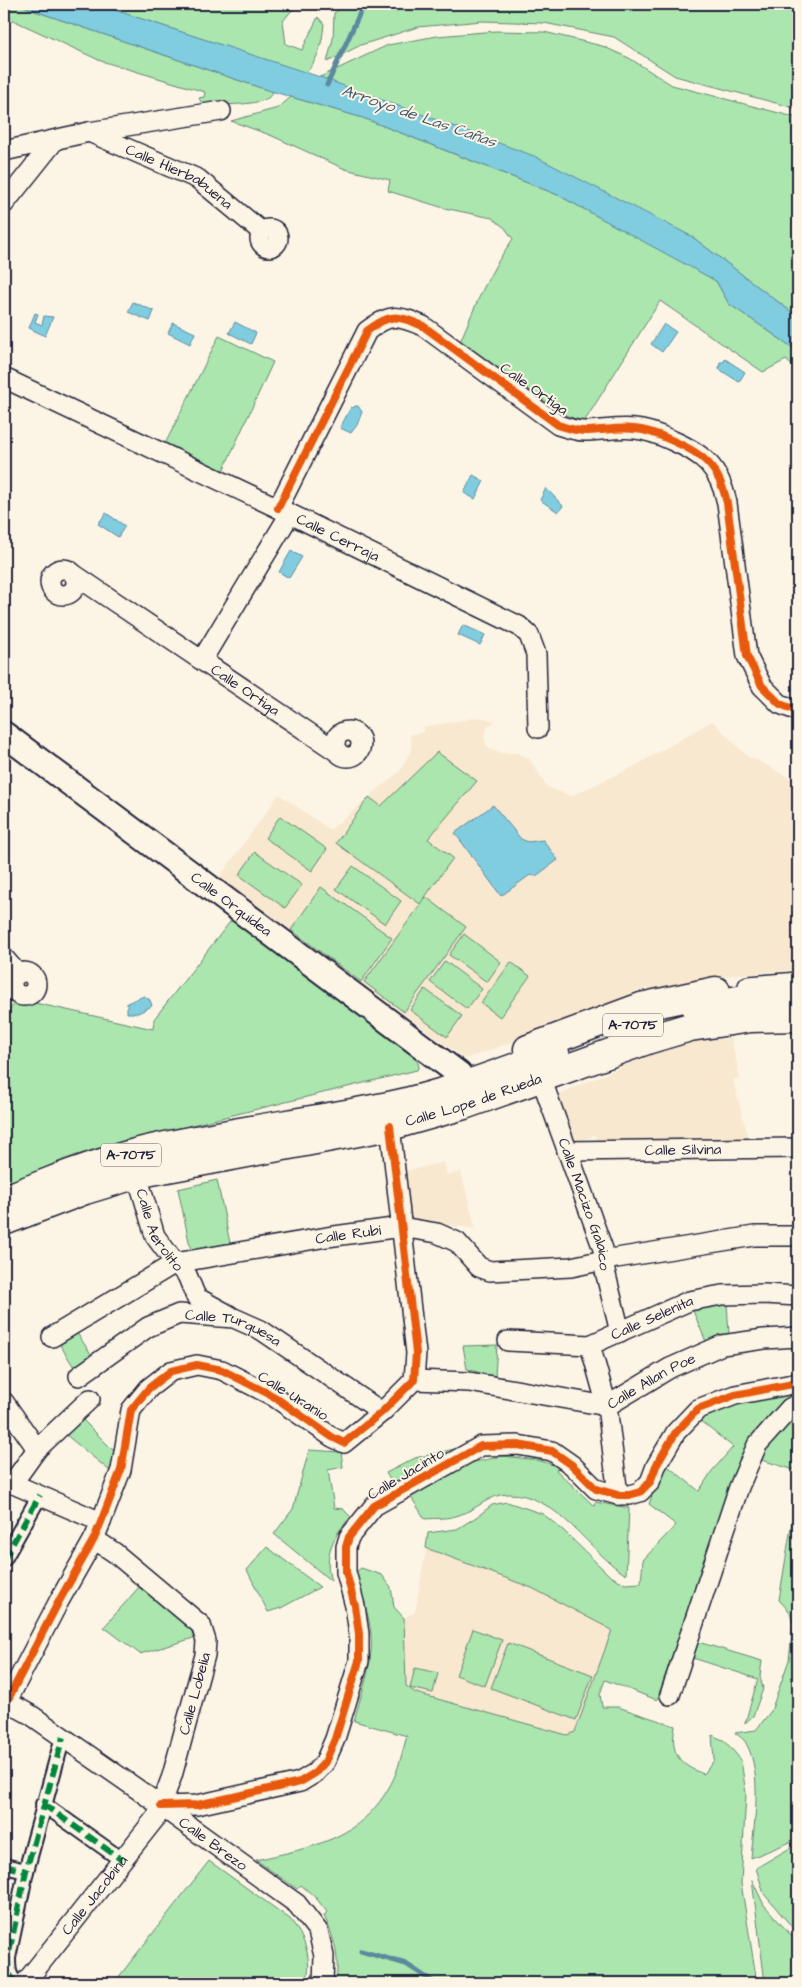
<svg xmlns="http://www.w3.org/2000/svg" width="802" height="1987" viewBox="0 0 802 1987" font-family="'Architects Daughter',sans-serif">
	<rect width="100%" height="100%" fill="#fcf5e5"/>
	<filter id="ink" filterUnits="userSpaceOnUse"><feTurbulence type="fractalNoise" baseFrequency=".02" numOctaves="2"/><feDisplacementMap in="SourceGraphic" scale="10" xChannelSelector="R" yChannelSelector="G"/><feConvolveMatrix kernelMatrix="1 2 1 2 8 2 1 2 1" color-interpolation-filters="sRGB"/></filter>
	<g filter="url(#ink)">
		<!-- built -->
		<g fill="#f8e8d0">
			<polygon points="480,717 496,721 488,727 484,736 486,744 490,749 500,753 516,753 529,758 547,787 571,796 635,766 712,721 748,757 757,760 798,783 798,970 739,974 651,991 647,988 639,990 630,993 628,999 620,1003 465,1059 219,878 279,794 330,830 401,770 412,748 410,735 424,732 423,727"/>
			<polygon points="720,1036 722,1040 731,1037 740,1078 733,1080 749,1141 621,1142 620,1140 611,1143 609,1139 598,1143 595,1135 572,1144 554,1096 652,1054 698,1040"/>
			<polygon points="444,1162 447,1175 461,1172 476,1229 408,1219 405,1171"/>
			<polygon points="426,1548 532,1588 612,1630 575,1732 567,1735 416,1693 406,1686 404,1618 415,1612"/>
		</g>
		<!-- green -->
		<g fill="#aae6ad" stroke="#668474">
			<path d="M4 4H20L35 11 273 92C271 94 270 97 268 98 256 106 216 105 202 104L199 98 204 97 205 92 101 61 4 16Z"/>
			<path d="M96 4H297L283 21 286 44 302 50 318 17 324 24C322 44 319 58 306 73Z"/>
			<polygon points="347,4 798,4 798,109 675,76 614,37 544,23 482,21 418,27 361,45 327,62 333,39 334,13"/>
			<polygon points="496,31 544,32 602,46 629,58 672,85 798,118 798,317 691,236 320,77 388,45 437,36"/>
			<path d="M291 97 363 118 558 195 698 270 716 281 729 304 792 347 798 355V371L786 360 763 372 660 301 584 422 565 415 460 342C476 304 488 273 513 239L505 228 492 218 444 208 388 191 390 180 345 169 270 135 231 121 278 108Z"/>
			<polygon points="219,336 273,362 222,473 165,444"/>
			<polygon points="437,752 477,781 428,839 453,858 420,904 336,843 369,797 381,806"/>
			<polygon points="280,816 327,849 312,871 265,838"/>
			<polygon points="255,852 302,885 285,908 239,875"/>
			<polygon points="353,866 401,901 385,924 336,889"/>
			<polygon points="321,887 392,938 361,982 291,930"/>
			<polygon points="426,897 466,927 404,1012 364,982"/>
			<polygon points="233,918 336,998 415,1055 419,1066 417,1070 106,1146 65,1159 4,1185 4,1014 15,1004 25,1006 35,1003 153,1029 154,1019"/>
			<polygon points="464,934 501,962 487,982 449,955"/>
			<polygon points="445,961 482,989 467,1009 430,982"/>
			<polygon points="511,962 530,976 500,1017 481,1003"/>
			<polygon points="425,989 462,1016 447,1037 410,1010"/>
			<polygon points="217,1180 230,1243 191,1251 178,1189"/>
			<polygon points="727,1303 729,1334 707,1344 693,1311 705,1307"/>
			<polygon points="77,1333 95,1360 77,1372 60,1345"/>
			<polygon points="497,1345 495,1377 467,1369 463,1346"/>
			<path d="M798 1391V1396L726 1497 657 1700 605 1680 600 1694 602 1707H618L675 1726C670 1752 678 1765 704 1774L714 1760 712 1735 725 1741 741 1760 746 1794 741 1883 757 1983H335C341 1960 334 1937 324 1916L327 1912 316 1898 301 1885 297 1889 256 1860C312 1847 361 1840 391 1784 399 1769 402 1752 407 1736L354 1721C360 1698 369 1675 371 1652 374 1625 362 1598 355 1573L361 1568 382 1575 391 1587 394 1607 404 1618 406 1686 416 1693 567 1735 575 1732 612 1630 532 1588 426 1548 428 1533 457 1529 478 1516 492 1505 507 1502 543 1514 564 1531 609 1575 625 1584 641 1583 643 1560 676 1525 649 1504 664 1463 699 1491 712 1471 733 1447 699 1420 744 1401Z"/>
			<polygon points="798,1414 798,1471 758,1459 776,1434"/>
			<polygon points="80,1417 115,1452 110,1471 65,1434"/>
			<polygon points="463,1447 394,1487 386,1473 415,1458"/>
			<path d="M309 1450 341 1452 343 1467 328 1470 334 1508 343 1509 351 1517C333 1535 323 1556 331 1581L274 1534 293 1509Z"/>
			<path d="M503 1456 538 1460 559 1467 556 1470 594 1506 595 1502 629 1508 626 1575C588 1551 557 1493 508 1494 490 1494 476 1510 459 1515 449 1519 436 1518 425 1519L411 1497 470 1463Z"/>
			<path d="M798 1484V1839L751 1858C754 1824 763 1774 746 1743 744 1739 739 1736 735 1733L756 1730 771 1711 789 1660 793 1625 790 1612 779 1600Z"/>
			<polygon points="267,1547 320,1587 281,1608 268,1612 247,1570"/>
			<polygon points="139,1587 189,1627 197,1637 140,1654 104,1627"/>
			<polygon points="473,1629 502,1640 485,1686 456,1675"/>
			<polygon points="698,1642 762,1661 760,1676 763,1689 753,1716 745,1723 758,1679 693,1658"/>
			<polygon points="508,1643 593,1675 576,1720 491,1688"/>
			<polygon points="415,1668 438,1673 433,1693 410,1688"/>
			<polygon points="798,1846 798,1934 764,1894 756,1868 790,1848"/>
			<path d="M209 1861 290 1919C305 1938 313 1959 306 1983H114Z"/>
			<polygon points="752,1880 764,1905 798,1943 798,1983 765,1983"/>
		</g>
		<!-- water -->
		<g fill="#81cde0" stroke="#5b899e">
			<polygon points="20,4 96,4 320,77 534,156 691,236 798,317 798,355 792,347 729,304 716,281 558,195 442,149 363,118 264,89 35,11"/>
			<polygon points="133,302 154,311 150,321 128,312"/>
			<polygon points="35,313 38,314 35,322 42,325 44,316 53,317 45,336 29,328"/>
			<polygon points="235,322 256,333 251,344 229,333"/>
			<polygon points="173,323 195,333 190,344 168,333"/>
			<polygon points="664,324 676,332 662,352 651,344"/>
			<polygon points="725,359 745,372 739,382 719,369 720,362 724,362"/>
			<polygon points="355,406 358,406 362,412 357,425 351,433 340,428 351,407 353,408"/>
			<polygon points="473,475 484,481 475,499 464,493"/>
			<polygon points="546,488 563,506 558,512 540,500"/>
			<polygon points="106,513 125,526 118,537 98,524"/>
			<polygon points="291,551 302,557 289,578 279,572"/>
			<polygon points="463,625 485,635 480,645 458,635"/>
			<polygon points="493,805 521,839 528,842 543,840 558,860 536,876 530,875 501,896 455,833"/>
			<polygon points="144,996 150,1000 152,1006 138,1013 127,1013 127,1003"/>
		</g>
		<g fill="none" stroke-linecap="round" stroke-linejoin="round">
			<!-- stream -->
			<g stroke="#5b899e" stroke-width="5">
				<polyline points="327,85 364,4"/>
				<polyline points="361,1951 406,1964 435,1983"/>
			</g>
			<!-- pedestrian casing -->
			<g stroke="#22223b" stroke-width="18">
				<g id="pedestrian">
					<polyline points="4,1559 40,1495"/>
					<polyline points="43,1804 122,1860"/>
					<polyline points="4,1866 26,1871"/>
					<path d="M18 1983C8 1978 8 1968 8 1958L26 1871 63 1737"/>
				</g>
			</g>
			<!-- minor casing -->
			<g stroke="#22223b" stroke-width="22">
				<g id="minor">
					<path id="s1" d="M89 132 198 179 262 232"/>
					<polyline points="4,151 89,132 221,111"/>
					<polyline points="4,204 55,140"/>
					<circle cx="269" cy="238" r="9"/>
					<path id="s2" d="M4 378 278 508 519 626 529 635 536 654 538 728"/>
					<path d="M278 508 367 331C390 313 397 315 423 326L558 425C567 428 576 431 584 431 601 431 618 427 635 429 647 430 660 435 671 440 704 454 719 467 727 503L747 656 762 686 780 704 798 711"/>
					<circle cx="63" cy="582" r="13"/>
					<path id="s3" d="M72 573 339 753"/>
					<polyline points="202,660 290,514"/>
					<circle cx="348" cy="744" r="13"/>
					<polyline points="4,958 18,974"/>
					<circle cx="24" cy="984" r="12"/>
					<polyline points="748,986 798,982"/>
					<path id="s4" d="M541 1078 603 1249 605 1271 620 1332"/>
					<path id="s5" d="M567 1151 798 1148"/>
					<path id="s6" d="M137 1175 155 1236 175 1263 187 1275 196 1297 229 1315"/>
					<path id="s7" d="M52 1337 175 1263 327 1237 401 1227 437 1233 457 1242 479 1267 490 1271 571 1267 604 1260 754 1236H798"/>
					<path id="s8" d="M508 1341 590 1345 689 1301 722 1295 764 1294 798 1296"/>
					<polyline points="590,1345 607,1406 618,1495"/>
					<path id="s9" d="M79 1376 148 1327 179 1314 234 1318 261 1330 382 1412"/>
					<path id="s10" d="M414 1380 469 1382 607 1406 670 1368 722 1345 764 1339 798 1337"/>
					<polyline points="4,1402 37,1449"/>
					<polyline points="4,1480 101,1522"/>
					<polyline points="12,1484 37,1449 90,1399"/>
					<polyline points="670,1695 739,1487 757,1445 790,1408 798,1404"/>
					<path id="s11" d="M4 1700 31 1715 140 1791 297 1904 318 1931 324 1956 323 1983"/>
					<polyline points="4,1707 59,1601 94,1539 101,1522 121,1470 131,1410 149,1388 171,1371 197,1365 222,1370 273,1396 332,1437 344,1443 382,1412 414,1380 416,1353 390,1126"/>
					<polyline points="161,1806 197,1805 300,1782 315,1773 325,1762 335,1739 359,1661 359,1634 355,1606 346,1572 346,1547 349,1537 374,1506 481,1446 518,1445 552,1451 572,1465 596,1489 618,1495 629,1495 640,1492 650,1482 656,1466 676,1432 698,1409 735,1395 798,1383"/>
					<path id="s12" d="M25 1983 157 1816 172 1776 205 1655 206 1641 201 1625 115 1553 94 1539"/>
				</g>
			</g>
			<!-- tertiary casing -->
			<g stroke="#22223b" stroke-width="28">
				<g id="tertiary">
					<path id="s13" d="M4 734 459 1074"/>
				</g>
			</g>
			<!-- primary casing -->
			<g stroke="#22223b" stroke-width="31">
				<g id="primary">
					<polyline points="696,1008 749,998 798,998"/>
					<polyline points="528,1049 641,1007 716,991"/>
					<path d="M4 1200C48 1182 93 1164 139 1152 222 1132 306 1123 389 1106 446 1094 500 1073 555 1053"/>
					<path id="s14" d="M4 1221 85 1190 141 1173 390 1126 464 1105 650 1039 690 1027 751 1018 798 1017"/>
				</g>
			</g>
			<!-- pedestrian -->
			<use href="#pedestrian" stroke="#fcf5e5" stroke-width="14"/>
			<!-- minor -->
			<use href="#minor" stroke="#fcf5e5" stroke-width="19"/>
			<!-- tertiary -->
			<use href="#tertiary" stroke="#fcf5e5" stroke-width="24"/>
			<!-- primary -->
			<use href="#primary" stroke="#fcf5e5" stroke-width="28"/>
			<!-- quiet -->
			<g stroke="#00873e" stroke-width="6" stroke-dasharray="12 6" stroke-linecap="butt">
				<polyline points="4,1559 40,1495"/>
				<polyline points="43,1804 122,1860"/>
				<polyline points="4,1866 26,1871"/>
				<path d="M18 1983C8 1978 8 1968 8 1958L26 1871 63 1737"/>
			</g>
			<!-- cycleway casing -->
			<g stroke="#fcf5e5" stroke-width="11">
				<g id="cycleway">
					<path d="M278 508 367 331C390 313 397 315 423 326L558 425C567 428 576 431 584 431 601 431 618 427 635 429 647 430 660 435 671 440 704 454 719 467 727 503L747 656 762 686 780 704 798 711"/>
					<polyline points="4,1707 59,1601 94,1539 101,1522 121,1470 131,1410 149,1388 171,1371 197,1365 222,1370 273,1396 332,1437 344,1443 382,1412 414,1380 416,1353 390,1126"/>
					<polyline points="161,1806 197,1805 300,1782 315,1773 325,1762 335,1739 359,1661 359,1634 355,1606 346,1572 346,1547 349,1537 374,1506 481,1446 518,1445 552,1451 572,1465 596,1489 618,1495 629,1495 640,1492 650,1482 656,1466 676,1432 698,1409 735,1395 798,1383"/>
				</g>
			</g>
			<!-- cycleway -->
			<use href="#cycleway" stroke="#e8590c" stroke-width="8"/>
		</g>
	</g>
	<g text-anchor="middle" dominant-baseline="central" stroke-width="4" stroke-linejoin="round" paint-order="stroke">
		<!-- shield labels -->
		<g fill="#fcf5e5" stroke="#63616e" stroke-width="1">
			<rect x="603" y="1013.5" width="60" height="23" rx="4"/>
			<rect x="101" y="1143.5" width="60" height="23" rx="4"/>
		</g>
		<g font-size="14" font-weight="bold" fill="#22223b">
			<text x="633" y="1025">A-7075</text>
			<text x="131" y="1155">A-7075</text>
		</g>
		<!-- street labels -->
		<g font-size="15" fill="#22223b" stroke="#fcf5e5">
			<text stroke="none"><textPath href="#s1" startOffset="101">Calle Hierbabuena</textPath></text>
			<text transform="translate(534 389) rotate(35)">Calle Ortiga</text>
			<text stroke="none"><textPath href="#s2" startOffset="370">Calle Cerraja</textPath></text>
			<text stroke="none"><textPath href="#s3" startOffset="209">Calle Ortiga</textPath></text>
			<text stroke="none"><textPath href="#s13" startOffset="284">Calle Orquídea</textPath></text>
			<text stroke="none"><textPath href="#s14" startOffset="486">Calle Lope de Rueda</textPath></text>
			<text stroke="none"><textPath href="#s5" startOffset="116">Calle Silvina</textPath></text>
			<text stroke="none"><textPath href="#s4" startOffset="134">Calle Macizo Galaico</textPath></text>
			<text stroke="none"><textPath href="#s6" startOffset="60">Calle Aerolito</textPath></text>
			<text stroke="none"><textPath href="#s7" startOffset="319">Calle Rubí</textPath></text>
			<text stroke="none"><textPath href="#s8" startOffset="150">Calle Selenita</textPath></text>
			<text stroke="none"><textPath href="#s9" startOffset="175">Calle Turquesa</textPath></text>
			<text stroke="none"><textPath href="#s10" startOffset="246">Calle Allan Poe</textPath></text>
			<text transform="translate(293 1396) rotate(32)">Calle Uranio</text>
			<text transform="translate(406 1474) rotate(-31)">Calle Jacinto</text>
			<text stroke="none"><textPath href="#s12" startOffset="341">Calle Lobelia</textPath></text>
			<text stroke="none"><textPath href="#s11" startOffset="254">Calle Brezo</textPath></text>
			<text stroke="none"><textPath href="#s12" startOffset="112">Calle Jacobina</textPath></text>
		</g>
		<!-- water labels -->
		<g font-size="16" font-style="italic" fill="#3e556d" stroke="#fcf5e5">
			<text transform="translate(419 116) rotate(19)">Arroyo de Las Cañas</text>
		</g>
	</g>
	<!-- margin -->
	<rect width="802" height="1987" fill="none" stroke="#fcf5e5" stroke-width="20"/>
	<rect x="10" y="10" width="782" height="1967" fill="none" stroke="#22223b" stroke-width="2" filter="url(#ink)"/>
</svg>
